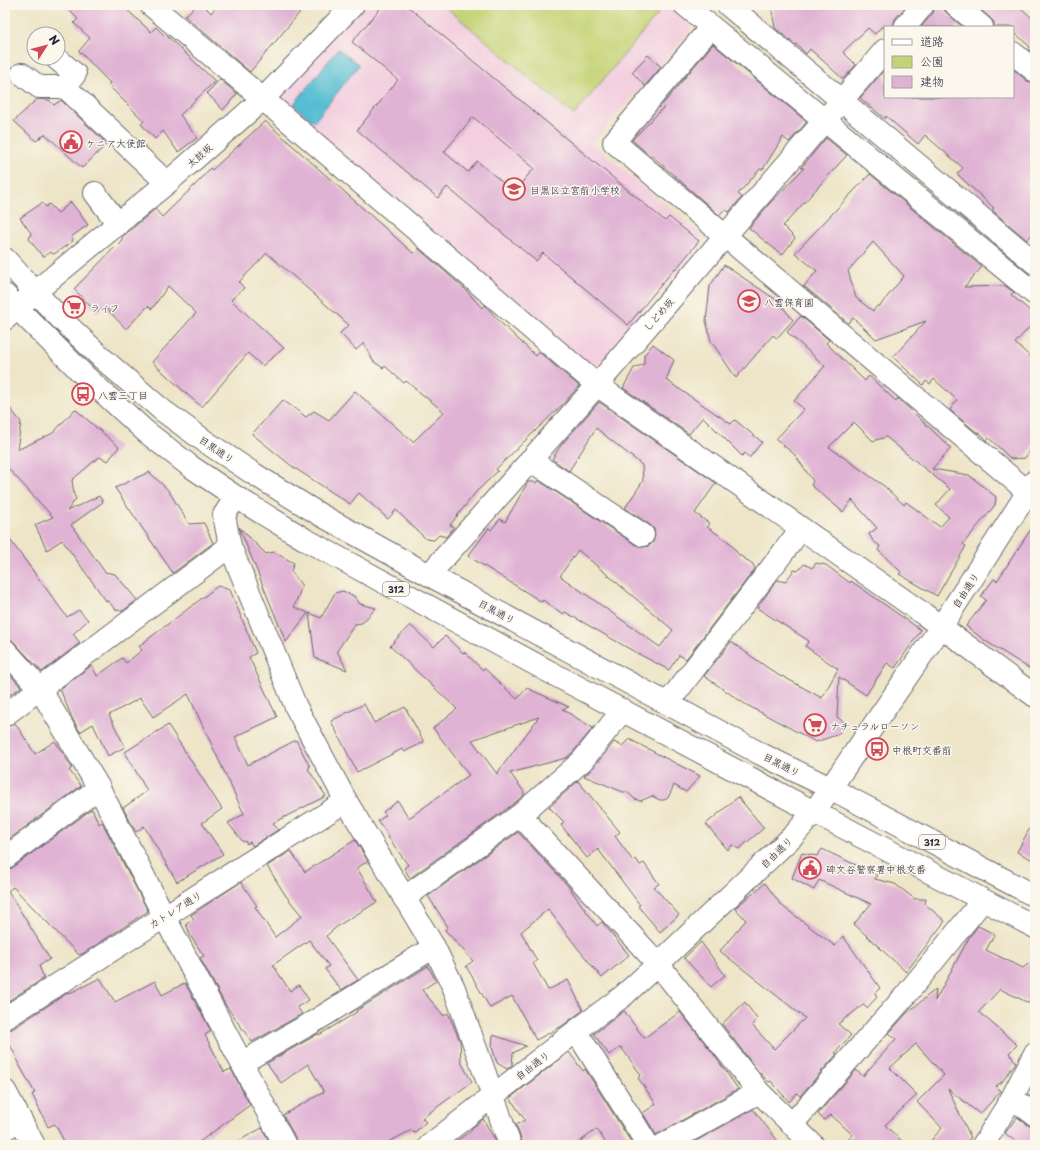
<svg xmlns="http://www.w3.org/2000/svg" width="1040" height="1150" viewBox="0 0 1040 1150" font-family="'Playpen Sans','Klee One',sans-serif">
	<rect width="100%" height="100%" fill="#fbf7ec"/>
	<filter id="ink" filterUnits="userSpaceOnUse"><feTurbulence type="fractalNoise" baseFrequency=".025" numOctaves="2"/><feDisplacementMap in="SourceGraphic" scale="8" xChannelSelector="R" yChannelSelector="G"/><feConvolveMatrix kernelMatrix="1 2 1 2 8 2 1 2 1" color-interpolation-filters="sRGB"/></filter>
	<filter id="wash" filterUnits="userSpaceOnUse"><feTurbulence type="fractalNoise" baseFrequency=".012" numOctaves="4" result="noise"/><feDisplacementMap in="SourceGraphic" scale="16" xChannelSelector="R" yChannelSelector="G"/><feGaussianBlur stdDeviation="0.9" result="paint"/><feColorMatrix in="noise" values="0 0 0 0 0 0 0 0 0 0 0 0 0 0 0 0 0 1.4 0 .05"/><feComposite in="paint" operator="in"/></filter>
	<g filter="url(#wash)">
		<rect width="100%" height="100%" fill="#eee5c8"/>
		<!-- built -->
		<polygon fill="#f3cfdf" points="364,5 668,5 689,23 690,31 592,143 703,236 703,242 597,365 590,367 273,99"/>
		<!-- green -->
		<polygon fill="#c4d375" stroke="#737a58" points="443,5 647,5 658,14 574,115"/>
		<!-- water -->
		<polygon fill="#55bed2" stroke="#3c7086" points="338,49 359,65 314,122 293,105"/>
		<g id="blocks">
			<!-- building -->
			<g fill="#e0b3d4" fill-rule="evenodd">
				<polygon points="64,5 122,5 151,32 156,27 165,36 166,35 215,81 180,115 197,138 178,152 163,131 155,139 141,124 144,121 108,85 110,83 79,51 90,38 74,23 78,19"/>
				<polygon points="197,5 203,5 211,13 218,5 306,5 250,72 185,16"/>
				<path d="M383 5H406L665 221 669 217 699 241 676 269 675 268 628 325 543 253 536 261 447 187 438 198 357 130 398 80 352 42ZM473 117 534 168 514 192 477 161 468 172 444 152Z"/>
				<polygon points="771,5 907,5 895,19 893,27 881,27 875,34 868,28 843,52 856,65 843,79 810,49 806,54 796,44 795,45 775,28"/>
				<polygon points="935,5 944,5 944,10 948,14 963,27 921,27 933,13"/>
				<polygon points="988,5 1018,5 1035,21 1035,55 1028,49 1030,47 1013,31 1013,27 994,27 994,22 990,18 982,11"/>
				<polygon points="713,44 807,122 789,142 783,137 763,169 760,169 738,194 742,197 729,212 725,209 719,215 652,156 651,157 649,155 632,140 664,107 662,105"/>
				<polygon points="648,55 661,67 645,86 632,72"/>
				<polygon points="885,69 885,97 1013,97 1013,69 1027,81 1035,83 1035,231 1027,240 1001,218 992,210 994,208 957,174 963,168 925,135 918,144 886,116 885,119 860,98"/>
				<polygon points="220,79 237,94 223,110 207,93"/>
				<polygon points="37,99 49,100 54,105 61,100 107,144 82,168 45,134 36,141 14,121"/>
				<polygon points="265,121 413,253 418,248 465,289 482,308 485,305 501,323 536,356 539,352 579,386 564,403 496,469 498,471 476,492 450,525 454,527 446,537 439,535 434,540 426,539 396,510 388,519 359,493 350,504 293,467 252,434 283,400 306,417 314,411 329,420 355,391 413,442 444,412 406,381 404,383 385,366 383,368 373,361 364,343 356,350 340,333 349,325 267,253 239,282 244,288 231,300 284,348 262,366 248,353 202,407 189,396 152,362 196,313 168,286 152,309 148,306 126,329 106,308 96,312 74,289 122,240 122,237 155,209 162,217 201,179 210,168 212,170"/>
				<polygon points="826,138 847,155 783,226 795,238 782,255 749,228 769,204 804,168 801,168"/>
				<path d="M870 174 982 267 964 287 1005 286 1014 292 1011 295 1035 315V321L1015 343 1035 361V442L1025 458 1011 459 989 438 987 441 982 435 975 431 950 410 957 400 934 379 930 384 926 381 923 385 893 357 926 321 876 339 853 318 848 323 804 286 817 271 795 253ZM873 242 904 276 879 307 878 305 873 311 856 298 848 271Z"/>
				<polygon points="71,202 88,225 71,237 73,241 54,254 50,252 43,257 29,239 31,233 20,218 42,203 46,207 49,204 58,213"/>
				<polygon points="724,265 778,301 793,320 777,338 773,335 736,378 711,341 706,321 710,286"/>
				<path d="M801 316 829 340 826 343 865 381 869 376 896 401 898 398 951 448 932 469 969 475 996 497 995 505 963 544 966 546 937 596 899 574 901 572 878 550 880 546 873 541 869 534 877 528 852 500 843 512 811 485 813 481 795 455 776 439 804 409 794 401 825 366 787 332ZM854 422 873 441 886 437 950 489 936 505 949 517 940 527 906 502 904 505 884 486 829 447Z"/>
				<polygon points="653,344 674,360 666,380 731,424 735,420 762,442 749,458 745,453 742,456 703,417 689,434 623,388 634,368 644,364 644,355"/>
				<polygon points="5,402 21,422 17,450 53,433 75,409 119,447 108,461 99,457 72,480 74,495 76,499 67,511 99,496 103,502 71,525 105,572 115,574 137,600 123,611 116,610 108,601 107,602 62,540 47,550 35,525 53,517 5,465"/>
				<path d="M599 402 716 483 695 513 710 524 707 527 729 542 739 555 753 564 755 569 686 659 679 655 669 670 635 652 565 612 563 614 543 600 542 602 468 556 489 528 491 530 500 519 505 522 528 482H534L536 483 538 480 636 545 643 547 649 546 653 542 655 535 654 529 650 525 625 508 643 481 642 465 596 428 569 471 552 459 562 444ZM578 550 673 630 660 647 560 576Z"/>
				<polygon points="149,472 168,490 189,524 204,523 213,543 173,573 115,488"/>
				<polygon points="1035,523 1035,672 984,640 966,626 986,600 981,596 994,579 997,581"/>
				<polygon points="239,527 266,554 274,552 294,563 291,571 302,586 294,607 308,613 286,642"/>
				<polygon points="5,533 67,617 79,610 88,620 73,634 80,643 42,672 14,642 9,638 5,638"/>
				<polygon points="816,563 826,565 850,583 851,581 921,630 895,668 887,663 866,695 839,677 837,717 844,722 839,734 816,742 745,704 704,676 731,642 781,677 782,676 822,698 838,669 805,646 809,641 757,608 777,580 778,580 785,582 794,570 798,571 804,564 812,568"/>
				<polygon points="218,586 230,590 256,653 249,657 277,717 235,737 248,765 296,740 310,767 308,769 326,796 273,823 278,830 253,846 250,842 247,844 245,841 243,842 228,823 244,814 188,694 153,717 140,698 109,715 125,747 108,756 93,724 80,732 72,718 60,689 92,665 97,676 122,658 126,663 142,650 139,646"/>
				<polygon points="343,591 354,596 360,604 376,608 362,623 355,624 337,651 347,670 315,658 309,613 321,618 335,593"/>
				<path d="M410 625 434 647 445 636 463 653 464 652 483 670 484 668 517 699 527 688 569 707 562 709 593 728 573 752 566 758 510 773 524 792V795L512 805 410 878 404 868 408 865 388 837 389 836 378 821 386 815 383 812 398 801 409 818 469 775 433 728 457 709 390 646ZM539 717 498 772 497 774 472 740Z"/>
				<polygon points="5,669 21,687 5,698"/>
				<polygon points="364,704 374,723 405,707 424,742 404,752 402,749 357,772 331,721"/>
				<polygon points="15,723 35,754 55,741 72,768 69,770 81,786 5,842 5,727 12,725"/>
				<polygon points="168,725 222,809 202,823 223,854 177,882 144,826 136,832 123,808 147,791 125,752"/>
				<polygon points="629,739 700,776 686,792 674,785 668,798 664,800 660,800 652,796 640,801 635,799 627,792 623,792 584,776 592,769 614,742 622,746"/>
				<polygon points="578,781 620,832 615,836 633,861 636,859 640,865 644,863 659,884 654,887 679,915 660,932 638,906 640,905 598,849 587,858 561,825 564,822 549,807"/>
				<polygon points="738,797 764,828 739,849 732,845 728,850 706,824"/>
				<polygon points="92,809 99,824 102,822 148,911 84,953 79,955 13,887 8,891 50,959 39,966 44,978 5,1003 5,870 12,868"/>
				<polygon points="1035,818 1035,861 1017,852"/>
				<polygon points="518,832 568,886 597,926 602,922 629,955 602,978 576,946 548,909 521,932 537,961 533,963 548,990 568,980 583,1010 562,1026 536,1040 512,996 490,1008 466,966 473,961 445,930 448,927 428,896"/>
				<polygon points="355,840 368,861 357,868 377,902 339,925 326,936 358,980 341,990 325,969 329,966 309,940 273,965 290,991 299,985 309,1000 297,1007 302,1014 252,1042 226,1006 200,958 204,956 191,937 186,924 194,919 191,915 241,882 257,906 255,907 275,937 302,916 286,896 267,866 291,851 305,872"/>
				<polygon points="822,849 877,875 875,879 895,884 915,899 926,899 925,904 945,921 906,972 854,924 871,904 819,880 814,890 792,878 802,853 817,856"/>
				<polygon points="765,883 781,905 835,946 843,936 880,988 875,993 877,997 867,1008 863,1005 838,1024 851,1035 835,1053 837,1054 800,1096 797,1093 789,1102 771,1081 769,1082 758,1071 722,1024 745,1002 757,1019 752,1025 774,1049 805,1018 720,951 746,920 735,908"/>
				<polygon points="978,926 995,934 986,950 1023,968 1035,959 1035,1006 1000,989 979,1012 1017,1045 1009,1053 1016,1062 1002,1082 996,1086 1001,1091 980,1114 948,1089 971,1138 961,1145 927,1145 942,1128 917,1102 944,1075 916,1044 890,1068 917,1095 885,1125 906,1145 842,1145 853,1135 831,1115 824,1120 818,1114 856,1070 863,1076 896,1039 889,1033 907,1013 936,989 935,1001 970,936"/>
				<polygon points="701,942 725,975 711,987 684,958"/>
				<polygon points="428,966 436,981 422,990 444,1016 448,1013 460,1041 461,1062 472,1082 422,1118 426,1122 414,1133 412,1130 382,1145 297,1145 296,1139 283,1115 324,1092 308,1064 281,1083 267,1063 318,1034 319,1035 357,1012 356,1011"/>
				<polygon points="100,978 115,1002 155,981 162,995 185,983 211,1031 205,1035 224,1072 231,1069 250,1105 195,1145 66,1145 55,1124 48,1127 32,1094 35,1093 16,1059 17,1058 5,1036 5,1030 12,1029 69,992 70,993"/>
				<polygon points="624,1011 644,1038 680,1012 712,1052 738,1089 656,1135 643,1113 656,1104 638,1078 641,1075 621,1047 609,1055 594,1034"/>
				<polygon points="493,1035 526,1046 513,1053 512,1065 507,1069 497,1063 492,1047"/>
				<polygon points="569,1052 583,1071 585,1069 633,1145 607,1145 597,1129 575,1145 522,1145 522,1141 516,1125 525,1120 510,1098"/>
				<polygon points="753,1109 781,1145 689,1145"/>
				<polygon points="1017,1117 1028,1125 1035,1129 1035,1145 1020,1145 1005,1133"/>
				<polygon points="483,1119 494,1138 497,1145 451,1145 472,1130 471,1129"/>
				<polygon points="262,1128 271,1145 231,1145"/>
			</g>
		</g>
	</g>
	<g filter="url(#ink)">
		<use href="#blocks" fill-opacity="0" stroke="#69666c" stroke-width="1"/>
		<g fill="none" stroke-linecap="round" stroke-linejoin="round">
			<!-- minor casing -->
			<g stroke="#69666c" stroke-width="24">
				<g id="minor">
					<polyline points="151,5 263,99 597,385 925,615 1035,696"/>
					<polyline points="685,5 1035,294"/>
					<polyline points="728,5 1035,263"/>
					<polyline points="956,5 982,27"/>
					<polyline points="711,27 614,142 1035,498"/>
					<polyline points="905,27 923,5"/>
					<polyline points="1013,53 1035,71"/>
					<polyline points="56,58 75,74 65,87"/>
					<polyline points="22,74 39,87 65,87 167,183"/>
					<polyline points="95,193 118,224"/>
					<polyline points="5,319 35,292 167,183 263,99 353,5"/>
					<polyline points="530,460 643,535"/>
					<polyline points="236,497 224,515 230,546 296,707 346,801 434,947 454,988 493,1096 510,1145"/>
					<polyline points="429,575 597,385 885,50"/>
					<polyline points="5,650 40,689 99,788 164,916 285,1145"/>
					<polyline points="668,703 801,529"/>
					<polyline points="5,715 230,546"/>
					<polyline points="520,815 658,964 759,1092 813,1145"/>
					<polyline points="5,858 99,788"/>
					<polyline points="404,898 520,815 582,761 623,710"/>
					<polyline points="5,1018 346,801"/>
					<polyline points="576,1031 648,1145"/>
					<polyline points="243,1062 315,1021 434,947"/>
					<polyline points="5,1091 34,1145"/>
					<polyline points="1012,1098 1035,1115"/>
					<polyline points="792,1124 905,996 983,900"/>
					<polyline points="5,1129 20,1119"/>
					<polyline points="663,1145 759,1092"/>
					<polyline points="983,1145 1012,1098 1035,1053"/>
				</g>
			</g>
			<!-- major casing -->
			<g stroke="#69666c" stroke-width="24">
				<g id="major">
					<polyline points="5,259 35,292 60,318 103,359 162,410 206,442 254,474 319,514 429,575 761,754 830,788 1035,896"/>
					<polyline points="5,295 17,308 85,376 145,431 190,466 236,497 306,540 559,677 814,812 1035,927"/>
					<polyline points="430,1145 576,1031 623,996 658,964 795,834 814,812 941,627 1035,481"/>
				</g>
			</g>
			<!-- minor -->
			<use href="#minor" stroke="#fff" stroke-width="22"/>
			<!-- major -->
			<use href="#major" stroke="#fff" stroke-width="22"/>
		</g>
	</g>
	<!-- icons -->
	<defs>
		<g id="civic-ring" transform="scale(1.15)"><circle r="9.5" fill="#fbf7ec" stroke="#d1495b" stroke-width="1.5"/><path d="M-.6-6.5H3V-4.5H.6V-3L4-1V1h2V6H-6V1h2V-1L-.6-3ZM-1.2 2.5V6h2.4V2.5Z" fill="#d1495b"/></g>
		<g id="school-ring" transform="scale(1.15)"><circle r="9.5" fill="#fbf7ec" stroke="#d1495b" stroke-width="1.5"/><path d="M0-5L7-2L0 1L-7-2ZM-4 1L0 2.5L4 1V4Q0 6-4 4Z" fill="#d1495b"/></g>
		<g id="supermarket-ring" transform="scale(1.15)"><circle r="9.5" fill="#fbf7ec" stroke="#d1495b" stroke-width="1.5"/><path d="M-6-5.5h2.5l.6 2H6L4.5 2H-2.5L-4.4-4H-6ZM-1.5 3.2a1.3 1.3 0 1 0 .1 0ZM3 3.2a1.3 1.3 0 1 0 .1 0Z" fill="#d1495b"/></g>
		<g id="bus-ring" transform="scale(1.15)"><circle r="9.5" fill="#fbf7ec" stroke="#d1495b" stroke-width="1.5"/><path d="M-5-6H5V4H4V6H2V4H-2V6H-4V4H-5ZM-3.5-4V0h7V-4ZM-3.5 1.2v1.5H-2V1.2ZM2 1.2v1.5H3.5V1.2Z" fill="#d1495b"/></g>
	</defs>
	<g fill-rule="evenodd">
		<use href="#civic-ring" x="71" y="142"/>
		<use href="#school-ring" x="514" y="189"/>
		<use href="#school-ring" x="749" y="301"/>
		<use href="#supermarket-ring" x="74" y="307"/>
		<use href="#bus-ring" x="83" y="394"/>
		<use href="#supermarket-ring" x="815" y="725"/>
		<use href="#bus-ring" x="877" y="749"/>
		<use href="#civic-ring" x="810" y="868"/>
	</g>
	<g text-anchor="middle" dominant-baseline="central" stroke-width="3" stroke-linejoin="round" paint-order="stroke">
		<!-- shield labels -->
		<g fill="#fbf7ec" stroke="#636270" stroke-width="1">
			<rect x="383" y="582" width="26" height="14" rx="3"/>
			<rect x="919" y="835" width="26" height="14" rx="3"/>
		</g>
		<g font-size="9" font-weight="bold" fill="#22223b">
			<text x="396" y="589">312</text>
			<text x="932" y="842">312</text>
		</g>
		<!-- poi labels -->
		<g font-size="10" fill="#22223b" stroke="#fbf7ec" text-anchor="start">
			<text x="86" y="142">ケニア大使館</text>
			<text x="530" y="189">目黒区立宮前小学校</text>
			<text x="764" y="301">八雲保育園</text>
			<text x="90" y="307">ライフ</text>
			<text x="98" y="394">八雲三丁目</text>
			<text x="830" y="725">ナチュラルローソン</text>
			<text x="892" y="749">中根町交番前</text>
			<text x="826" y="868">碑文谷警察署中根交番</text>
		</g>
		<!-- street labels -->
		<g font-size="10" fill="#22223b" stroke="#fbf7ec">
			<text transform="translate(199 155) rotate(-41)">太鼓坂</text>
			<text transform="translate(658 314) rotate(-49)">しどめ坂</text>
			<text transform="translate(217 449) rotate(34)">目黒通り</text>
			<text transform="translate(965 590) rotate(-57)">自由通り</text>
			<text transform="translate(497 611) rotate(28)">目黒通り</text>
			<text transform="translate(782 764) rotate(27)">目黒通り</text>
			<text transform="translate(776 852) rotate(-44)">自由通り</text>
			<text transform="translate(175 909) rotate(-32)">カトレア通り</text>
			<text transform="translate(532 1065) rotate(-38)">自由通り</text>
		</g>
	</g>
	<!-- margin -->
	<rect width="1040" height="1150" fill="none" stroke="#fbf7ec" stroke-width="20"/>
	<!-- legend -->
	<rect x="884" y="26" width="130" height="72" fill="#fbf7ec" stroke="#a4a2a5"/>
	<rect x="892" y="39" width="20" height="6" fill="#ffffff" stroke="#a4a2a5"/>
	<text x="920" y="46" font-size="12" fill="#22223b">道路</text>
	<rect x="892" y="56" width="20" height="12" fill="#c4d375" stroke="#a4a2a5"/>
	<text x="920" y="66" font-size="12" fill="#22223b">公園</text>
	<rect x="892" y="76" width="20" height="12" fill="#e0b3d4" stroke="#a4a2a5"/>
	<text x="920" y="86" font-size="12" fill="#22223b">建物</text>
	<!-- north arrow -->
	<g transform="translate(46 46) rotate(54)"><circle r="19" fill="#fbf7ec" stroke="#a4a2a5"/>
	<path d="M0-3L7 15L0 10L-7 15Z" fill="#d1495b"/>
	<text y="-6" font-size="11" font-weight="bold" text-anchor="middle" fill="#22223b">N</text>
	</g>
</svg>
